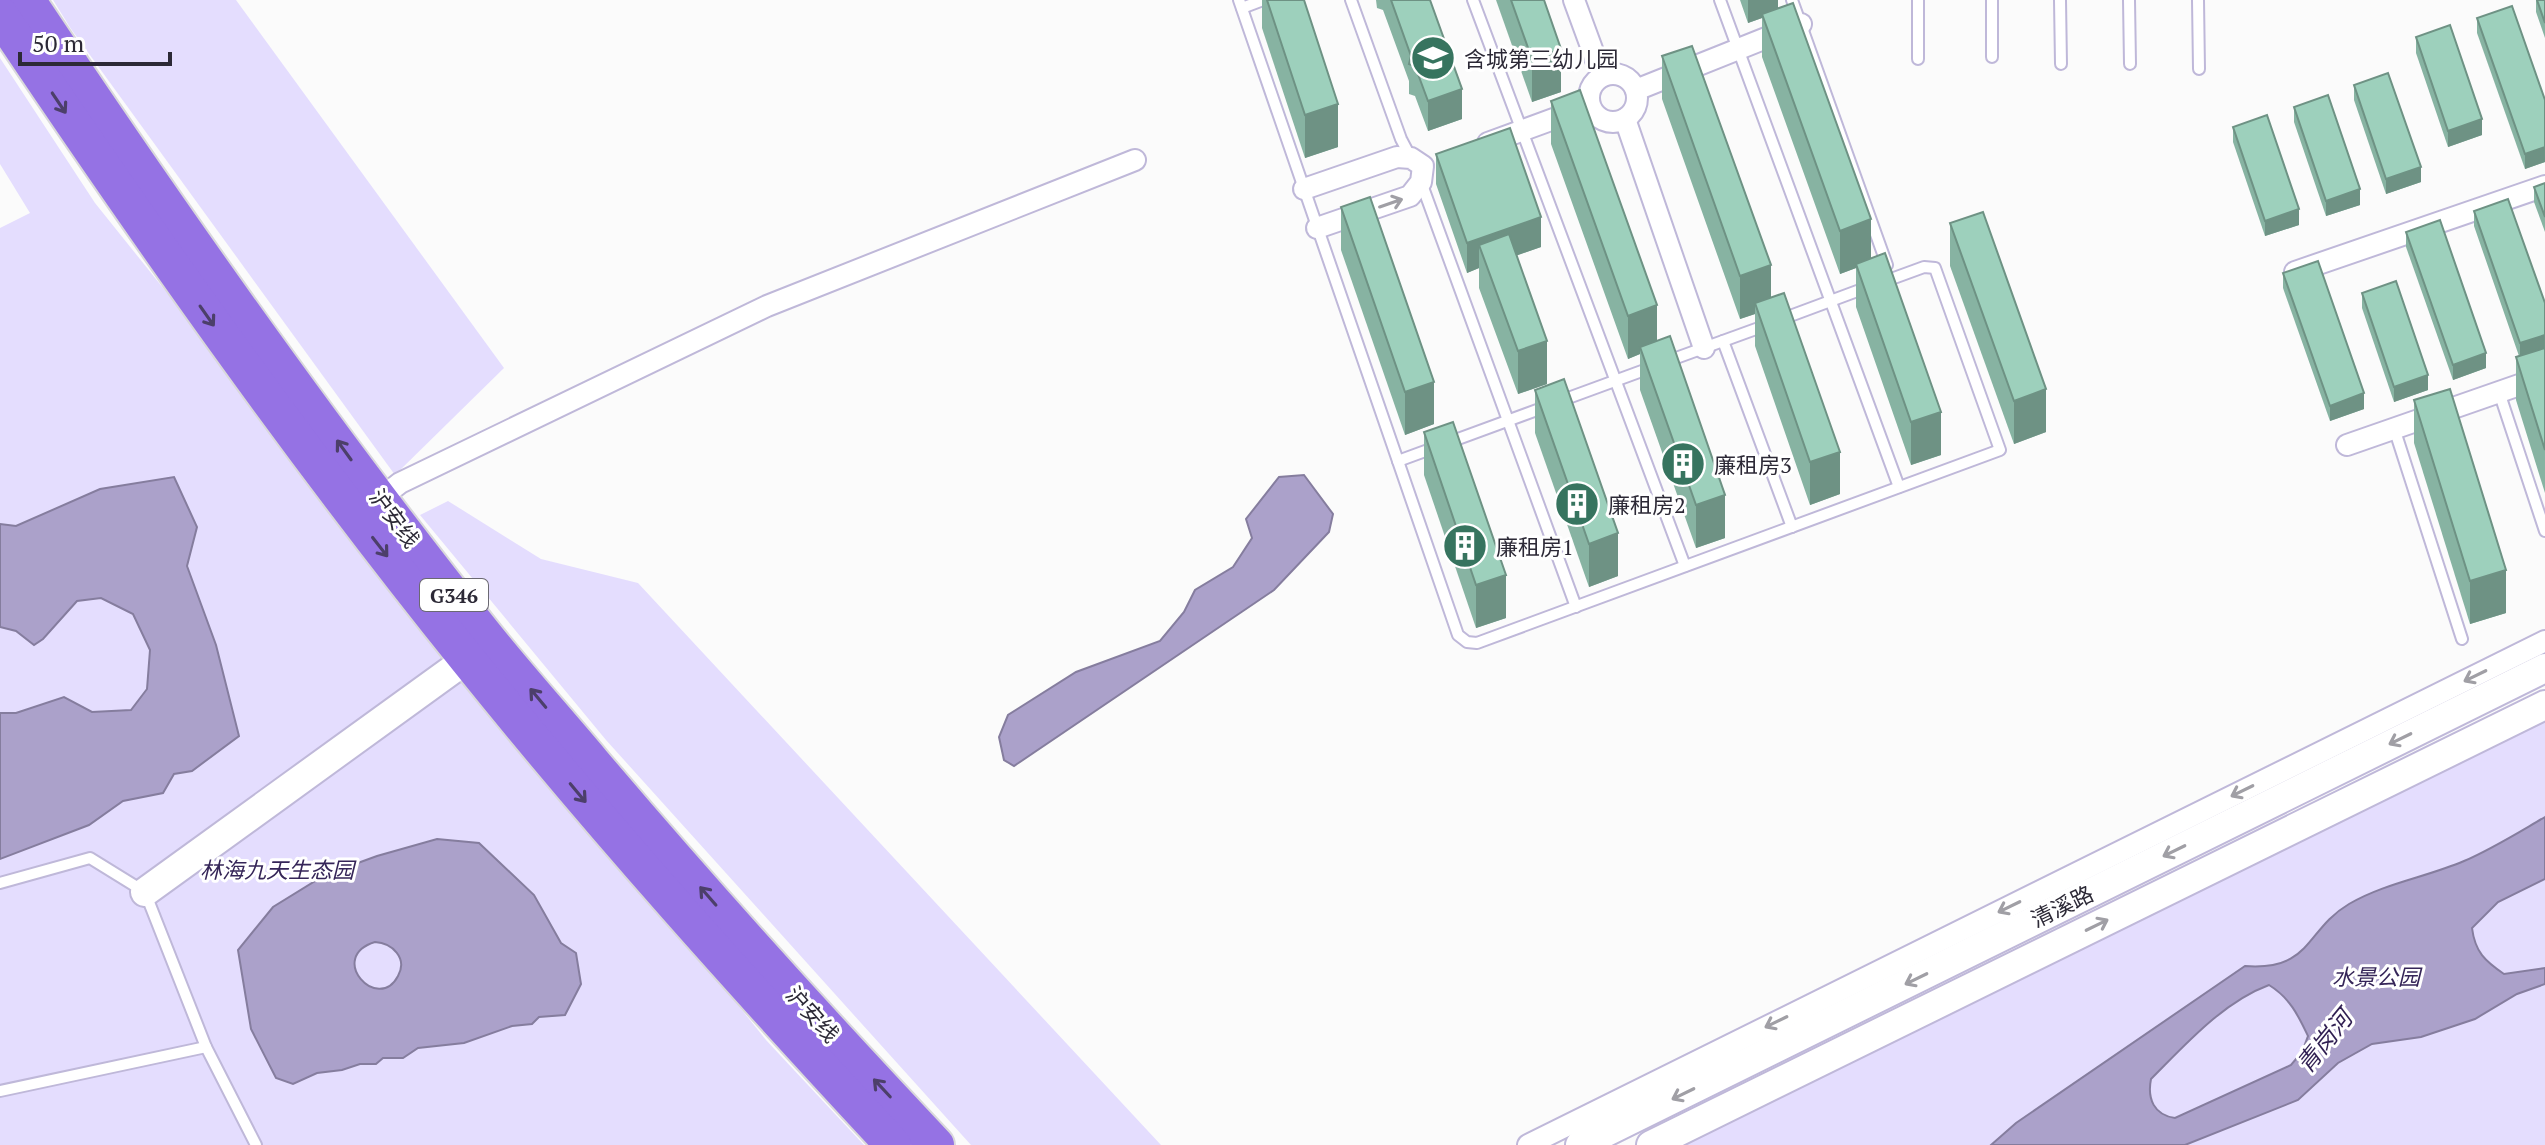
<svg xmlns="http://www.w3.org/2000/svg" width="2545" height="1145" viewBox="0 0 2545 1145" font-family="'PT Serif','Noto Sans SC',serif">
	<rect width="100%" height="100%" fill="#fbfbfb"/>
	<!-- green -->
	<g fill="#e4ddfe">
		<polygon points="53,0 236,0 504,368 395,475 71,29"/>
		<polygon points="0,58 95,203 766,1040 864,1145 0,1145 0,228 30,213 0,164"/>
		<polygon points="448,501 541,559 638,583 1161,1145 971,1145 606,740 420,515"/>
		<polygon points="2545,705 2545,1145 1651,1145"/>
	</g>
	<!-- water -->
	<g fill="#aba1ca" stroke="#857d9e" stroke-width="2" fill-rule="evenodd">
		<polygon points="1304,475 1333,514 1329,532 1274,590 1014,766 1004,760 999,737 1008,715 1076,672 1160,641 1184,612 1195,590 1233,567 1252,538 1246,519 1279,477"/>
		<polygon points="174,477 197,527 187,566 216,645 239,736 192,771 174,774 163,793 123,801 89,825 0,859 0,713 16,713 64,697 92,712 131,710 147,689 150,650 133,614 101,598 77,601 43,639 34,645 16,631 0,627 0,524 16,526 100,489"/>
		<path d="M2545 817V879L2498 902 2472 928C2475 952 2485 961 2504 974L2545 968V984L2517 994 2475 1019 2421 1037 2372 1044 2338 1063 2298 1100 2185 1145H1991L2016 1123 2245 966C2312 971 2305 930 2349 904 2385 883 2427 877 2464 861 2492 849 2519 832 2545 817ZM2269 985C2290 998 2298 1015 2308 1036L2302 1052 2291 1065 2175 1118C2154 1115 2147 1099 2151 1079 2185 1045 2223 1002 2269 985Z"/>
		<path d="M437 839 479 843 534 895 561 943 576 953 581 984 565 1015 539 1017 532 1024 512 1026 464 1043 418 1048 403 1058H383L376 1064H360L342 1070 317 1073 293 1084 276 1078 251 1029 238 950 273 907 325 875 377 856ZM375 942C392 943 408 958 398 976 378 1014 326 957 375 942Z"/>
	</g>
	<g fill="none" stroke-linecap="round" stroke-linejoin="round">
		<!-- lane casing -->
		<g stroke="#bfb8d9" stroke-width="14">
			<g id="lane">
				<polyline points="1239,0 1458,635 1467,642 1477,643 2000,450 1935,268 1924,267 1883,282"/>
				<polyline points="1351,0 1401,139 1411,158"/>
				<polyline points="1473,0 1685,566"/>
				<polyline points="1720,0 1899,487"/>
				<polyline points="1792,0 1887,265"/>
				<polyline points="1992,0 1992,57"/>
				<polyline points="2060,0 2061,64"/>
				<polyline points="2129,0 2130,64"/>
				<polyline points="2198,0 2199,69"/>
				<polyline points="1242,8 1263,0"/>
				<polyline points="1918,59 1918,0"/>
				<polyline points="1421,182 1576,607"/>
				<polyline points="1782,319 1868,287"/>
				<polyline points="1723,341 1792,527"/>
				<polyline points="1665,362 1767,325"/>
				<polyline points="2499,392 2545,531"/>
				<polyline points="1560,401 1650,368"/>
				<polyline points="2394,428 2462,639"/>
				<polyline points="1398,461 1545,407"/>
				<polyline points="0,883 90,858 145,892 206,1047 256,1145"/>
				<polyline points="0,1091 206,1047"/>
			</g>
		</g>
		<!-- street casing -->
		<g stroke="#bfb8d9" stroke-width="24">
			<g id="street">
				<polyline points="1574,0 1596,60 1605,74"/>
				<circle cx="1613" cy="98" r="24"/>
				<polyline points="1636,90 1801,24"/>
				<polyline points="1625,119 1704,348"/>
				<polyline points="1488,143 1589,106"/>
				<polyline points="1304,189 1397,157 1411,158 1423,166 1421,182 1410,196 1317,228"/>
				<polyline points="2295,272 2545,186"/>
				<polyline points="2347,445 2545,376"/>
				<polyline points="373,504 400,483 767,306 1135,160"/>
				<polyline points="1528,1145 2545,641"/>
			</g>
		</g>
		<!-- secondary casing -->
		<g stroke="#bfb8d9" stroke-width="32">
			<g id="secondary">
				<polyline points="145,892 467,659"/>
				<polyline points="1580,1145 2545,668"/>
				<polyline points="1651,1145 2545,705"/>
			</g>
		</g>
		<!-- highway casing -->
		<g stroke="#d9d8db" stroke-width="40">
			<g id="highway">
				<path d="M27 0C171 216 321 430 483 633 518 677 556 719 592 762 703 893 818 1020 936 1145"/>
				<path d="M0 15C148 236 301 453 468 660 603 828 747 988 893 1145"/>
			</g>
		</g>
		<!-- lane -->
		<use href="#lane" stroke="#fff" stroke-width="10"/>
		<!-- street -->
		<use href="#street" stroke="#fff" stroke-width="20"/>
		<!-- secondary -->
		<use href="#secondary" stroke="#fff" stroke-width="28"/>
		<!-- highway -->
		<use href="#highway" stroke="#9572e4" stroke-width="36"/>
	</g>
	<!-- wall -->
	<g fill="#87b3a2">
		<polygon points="1262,0 1304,0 1338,147 1305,158 1262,28"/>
		<polygon points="1376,0 1430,0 1462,119 1428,131 1415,96 1409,94 1409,81 1383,10 1377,8"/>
		<polygon points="1496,0 1544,0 1561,92 1532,102"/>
		<polygon points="1740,0 1778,0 1778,9 1871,258 1941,455 1911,465 1856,307 1856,268 1840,274 1762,57 1762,18 1748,23"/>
		<polygon points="2536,0 2545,0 2545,38 2536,12"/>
		<polygon points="2477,18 2545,100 2545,162 2525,169 2477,33"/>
		<polygon points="2416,37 2482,135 2448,147 2416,53"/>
		<polygon points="1662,56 1771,298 1840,494 1810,505 1755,346 1755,314 1740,319 1662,99"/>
		<polygon points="2354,85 2421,182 2386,194 2354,100"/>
		<polygon points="1551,101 1657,341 1725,538 1696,548 1640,390 1640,354 1628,359 1551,144"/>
		<polygon points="2294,107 2360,205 2326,216 2294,122"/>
		<polygon points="2233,127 2299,225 2265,236 2233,142"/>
		<polygon points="1436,154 1541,247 1517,255 1547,384 1518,394 1479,288 1479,268 1467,273 1436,184"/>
		<polygon points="2545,183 2545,232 2534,202 2534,187"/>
		<polygon points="1341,207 1434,424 1405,435 1341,250"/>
		<polygon points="2474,211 2545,303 2545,493 2516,400 2516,357 2519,356 2474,226"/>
		<polygon points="1950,223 2046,432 2014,444 1950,266"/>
		<polygon points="2406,232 2486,368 2453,380 2406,247"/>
		<polygon points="2283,273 2364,409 2330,421 2283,288"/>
		<polygon points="2362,293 2428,390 2394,402 2362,308"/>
		<polygon points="1535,390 1618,576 1589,587 1535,433"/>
		<polygon points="2414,400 2506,613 2470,624 2414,443"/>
		<polygon points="1424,432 1506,618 1476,628 1424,475"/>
	</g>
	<!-- shaded-wall -->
	<g fill="#6e9284">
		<polygon points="1748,0 1778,0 1778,12 1762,14 1762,18 1748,23"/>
		<polygon points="1561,49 1561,92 1532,102 1532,59"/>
		<polygon points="1462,89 1462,119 1428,131 1428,101"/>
		<polygon points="1338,104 1338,147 1305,158 1305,115"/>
		<polygon points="2482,119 2482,135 2448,147 2448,131"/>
		<polygon points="2545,147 2545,162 2525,169 2525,154"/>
		<polygon points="2421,167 2421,182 2386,194 2386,179"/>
		<polygon points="2360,189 2360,205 2326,216 2326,201"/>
		<polygon points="2299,209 2299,225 2265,236 2265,221"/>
		<polygon points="1541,217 1541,247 1487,266 1479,245 1479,268 1467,273 1467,243"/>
		<polygon points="1871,219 1871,262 1856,264 1856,268 1840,274 1840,231"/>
		<polygon points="1771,265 1771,308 1755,303 1755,314 1740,319 1740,276"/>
		<polygon points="1657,305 1657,348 1640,347 1640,354 1628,359 1628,316"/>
		<polygon points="2545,335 2545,350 2520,359 2520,343"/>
		<polygon points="1547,341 1547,384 1518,394 1518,351"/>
		<polygon points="2486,353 2486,368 2453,380 2453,365"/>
		<polygon points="2428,375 2428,390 2394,402 2394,387"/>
		<polygon points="1434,382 1434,424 1405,435 1405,392"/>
		<polygon points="2046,389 2046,432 2014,444 2014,401"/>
		<polygon points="2364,393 2364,409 2330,421 2330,406"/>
		<polygon points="1941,412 1941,455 1911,465 1911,422"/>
		<polygon points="1840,452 1840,494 1810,505 1810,462"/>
		<polygon points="1725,495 1725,538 1696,548 1696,505"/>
		<polygon points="1618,533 1618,576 1589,587 1589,544"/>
		<polygon points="2506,570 2506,613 2470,624 2470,581"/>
		<polygon points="1506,575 1506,618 1476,628 1476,585"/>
	</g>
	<!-- building -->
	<g fill="#9dd0bc" stroke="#6e9284" stroke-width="2">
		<polygon points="1267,0 1304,0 1338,104 1305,115"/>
		<polygon points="1391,0 1430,0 1462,89 1428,101 1415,66 1409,64 1411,56"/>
		<polygon points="1511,0 1544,0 1561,49 1532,59"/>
		<polygon points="2537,0 2545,0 2545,23"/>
		<polygon points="1793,3 1871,219 1840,231 1762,14"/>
		<polygon points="2512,6 2545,100 2545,147 2525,154 2477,18"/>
		<polygon points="2450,25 2482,119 2448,131 2416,37"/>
		<polygon points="1692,46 1771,265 1740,276 1662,56"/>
		<polygon points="2388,73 2421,167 2386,179 2354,85"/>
		<polygon points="1580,90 1657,305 1628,316 1551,101"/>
		<polygon points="2328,95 2360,189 2326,201 2294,107"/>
		<polygon points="2267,115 2299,209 2265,221 2233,127"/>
		<polygon points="1510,128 1541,217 1467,243 1436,154"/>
		<polygon points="2545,183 2545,217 2534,187"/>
		<polygon points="1370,197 1434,382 1405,392 1341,207"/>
		<polygon points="2508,199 2545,303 2545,335 2520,343 2474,211"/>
		<polygon points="1983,212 2046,389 2014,401 1950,223"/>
		<polygon points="2440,220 2486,353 2453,365 2406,232"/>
		<polygon points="1509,234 1547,341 1518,351 1479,245"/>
		<polygon points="1885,253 1941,412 1911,422 1856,264"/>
		<polygon points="2318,261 2364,393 2330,406 2283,273"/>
		<polygon points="2396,281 2428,375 2394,387 2362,293"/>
		<polygon points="1784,293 1840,452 1810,462 1755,303"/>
		<polygon points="1670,336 1725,495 1696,505 1640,347"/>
		<polygon points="2545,348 2545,450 2516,357"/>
		<polygon points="1564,379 1618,533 1589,544 1535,390"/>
		<polygon points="2450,389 2506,570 2470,581 2414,400"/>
		<polygon points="1453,422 1506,575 1476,585 1424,432"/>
	</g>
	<!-- one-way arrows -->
	<defs><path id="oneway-shaft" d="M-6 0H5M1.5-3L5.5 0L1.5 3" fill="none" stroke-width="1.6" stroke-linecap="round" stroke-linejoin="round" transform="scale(2)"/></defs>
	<g stroke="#4c3f6a">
		<use href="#oneway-shaft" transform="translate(59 103) rotate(56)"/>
		<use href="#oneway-shaft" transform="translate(207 316) rotate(55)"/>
		<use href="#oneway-shaft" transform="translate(344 450) rotate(-126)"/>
		<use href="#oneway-shaft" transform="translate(380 547) rotate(52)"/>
		<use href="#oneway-shaft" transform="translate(538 698) rotate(-130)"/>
		<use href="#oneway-shaft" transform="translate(578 793) rotate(50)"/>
		<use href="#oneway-shaft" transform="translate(708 896) rotate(-131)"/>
		<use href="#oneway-shaft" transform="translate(882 1088) rotate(-133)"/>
	</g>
	<g stroke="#a09fa5">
		<use href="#oneway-shaft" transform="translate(1391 203) rotate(-19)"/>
		<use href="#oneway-shaft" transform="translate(2475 676) rotate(154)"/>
		<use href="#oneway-shaft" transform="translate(2400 739) rotate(154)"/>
		<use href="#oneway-shaft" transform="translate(2242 791) rotate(154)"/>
		<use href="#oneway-shaft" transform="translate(2174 851) rotate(154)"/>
		<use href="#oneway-shaft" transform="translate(2009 907) rotate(154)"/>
		<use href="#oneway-shaft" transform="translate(2097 925) rotate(-26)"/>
		<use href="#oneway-shaft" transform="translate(1916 979) rotate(154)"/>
		<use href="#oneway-shaft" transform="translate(1776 1022) rotate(154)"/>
		<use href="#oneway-shaft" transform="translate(1683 1094) rotate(154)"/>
	</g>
	<!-- icons -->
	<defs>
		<g id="school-disc" transform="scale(2.3)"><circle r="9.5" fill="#37745f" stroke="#fff"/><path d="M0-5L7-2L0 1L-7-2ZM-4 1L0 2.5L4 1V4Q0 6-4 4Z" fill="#fff"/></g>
		<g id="building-disc" transform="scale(2.3)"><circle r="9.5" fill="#37745f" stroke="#fff"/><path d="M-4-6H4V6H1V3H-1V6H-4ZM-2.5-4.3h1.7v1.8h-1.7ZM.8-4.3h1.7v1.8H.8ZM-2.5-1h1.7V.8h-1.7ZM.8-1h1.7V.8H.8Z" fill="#fff"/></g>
	</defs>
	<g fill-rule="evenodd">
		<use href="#school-disc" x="1433" y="58"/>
		<use href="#building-disc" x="1683" y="464"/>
		<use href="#building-disc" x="1577" y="504"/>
		<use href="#building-disc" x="1465" y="546"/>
	</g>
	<g text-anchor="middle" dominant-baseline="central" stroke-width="6" stroke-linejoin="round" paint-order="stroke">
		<!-- shield labels -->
		<rect fill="#fff" stroke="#6b6972" stroke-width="2" x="420" y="579" width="68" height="32" rx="6"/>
		<g font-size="20" font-weight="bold" fill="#2c2936">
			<text x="454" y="595">G346</text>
		</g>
		<!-- poi labels -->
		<g font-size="22" fill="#2c2936" stroke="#fff" text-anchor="start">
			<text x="1464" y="58">含城第三幼儿园</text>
			<text x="1714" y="464">廉租房3</text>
			<text x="1608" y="504">廉租房2</text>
			<text x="1496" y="546">廉租房1</text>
		</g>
		<!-- street labels -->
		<g font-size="22" fill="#2c2936" stroke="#fff">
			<text transform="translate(395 518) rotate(53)">沪安线</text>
			<text transform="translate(2062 906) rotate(-26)">清溪路</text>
			<text transform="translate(813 1014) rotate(48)">沪安线</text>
		</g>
		<!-- park labels -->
		<g font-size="22" font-style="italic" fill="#352558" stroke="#fff">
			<text x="277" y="869">林海九天生态园</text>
			<text x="2376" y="976">水景公园</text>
		</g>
		<!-- water labels -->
		<g font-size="24" font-style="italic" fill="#2f1e51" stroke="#fff">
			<text transform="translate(2324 1041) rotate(-51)">青岗河</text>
		</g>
	</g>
	<!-- scale -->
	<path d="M20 52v12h150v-12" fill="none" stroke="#2c2936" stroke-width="4"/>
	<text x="32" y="52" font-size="24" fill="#2c2936" stroke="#ffffff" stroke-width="6" paint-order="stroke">50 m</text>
</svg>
